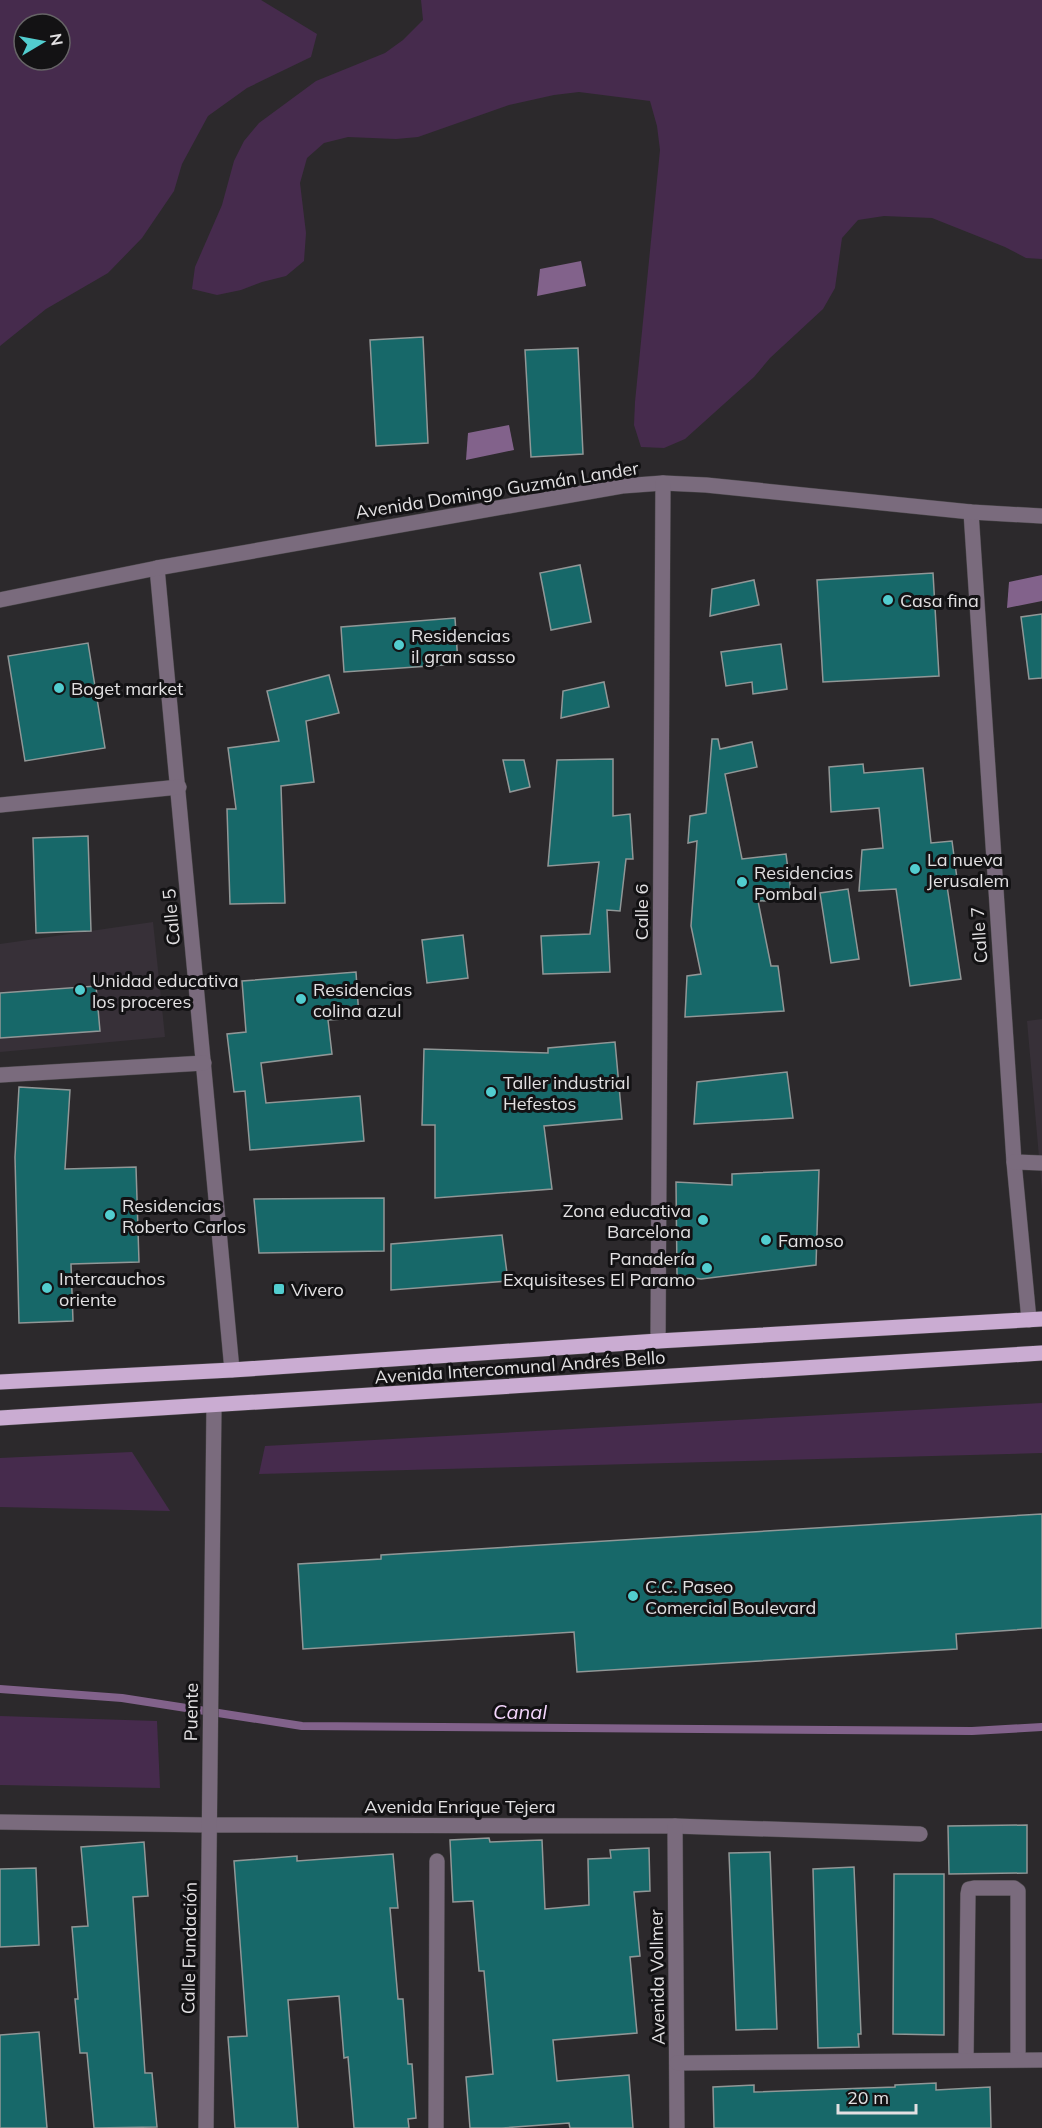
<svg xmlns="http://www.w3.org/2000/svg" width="1042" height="2128" viewBox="0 0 1042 2128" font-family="Mulish,sans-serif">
	<rect width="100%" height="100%" fill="#2c292c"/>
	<!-- built -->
	<g fill="#373038">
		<polygon points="153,922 165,1037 0,1052 0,944"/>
		<polygon points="1042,1019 1042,1191 1027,1021"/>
	</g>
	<!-- green -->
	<g fill="#462b4d" fill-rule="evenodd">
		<path d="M0 0H261L317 34 311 57 247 88 208 116 182 164 174 191 142 238 108 273 46 309 0 346ZM24 24H60V60H24Z"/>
		<polygon points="421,0 1042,0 1042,259 1026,258 1005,247 932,218 884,216 858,220 842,238 835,288 823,309 770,358 754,377 685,439 664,448 641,447 634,425 635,402 660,150 657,126 650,101 579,92 554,95 509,105 418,137 396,139 348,137 324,143 307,158 300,183 306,233 304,261 286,276 262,282 241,290 217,295 192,289 195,267 222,205 234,161 244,141 259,123 316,81 385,53 403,40 423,20"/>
		<polygon points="1042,1403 1042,1453 259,1474 265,1446"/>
		<polygon points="132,1452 170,1511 0,1507 0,1458"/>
		<polygon points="0,1716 157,1721 160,1788 0,1785"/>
	</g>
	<!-- water -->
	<g fill="#82628b">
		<polygon points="581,261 586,286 537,296 540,269"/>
		<polygon points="509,425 514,450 466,460 468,433"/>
		<polygon points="1042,575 1042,601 1007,608 1009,582"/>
	</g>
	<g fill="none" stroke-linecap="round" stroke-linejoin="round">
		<!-- stream -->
		<polyline stroke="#82628b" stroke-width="8" points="0,1689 122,1698 302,1726 972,1731 1042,1727"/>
	</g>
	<!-- building -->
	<g fill="#176869" stroke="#919797" stroke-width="1.5">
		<polygon points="423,337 428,443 376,446 370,340"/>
		<polygon points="578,348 583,454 531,457 525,350"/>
		<polygon points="580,565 591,622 551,630 540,573"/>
		<polygon points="933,573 939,676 823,682 817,580"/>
		<polygon points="754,580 759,605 710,616 712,589"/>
		<polygon points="1042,614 1042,678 1029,679 1021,617"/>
		<polygon points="455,618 458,664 344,672 341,627"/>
		<polygon points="88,643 105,748 25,761 8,656"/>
		<polygon points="781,644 787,689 753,694 752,682 726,686 721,652"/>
		<polygon points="329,675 339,713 306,721 314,782 281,786 285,903 230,904 227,809 236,809 228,748 279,741 267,691"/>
		<polygon points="604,682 609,707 561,718 563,691"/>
		<polygon points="712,739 718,739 720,749 752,742 757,767 725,774 742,859 786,854 792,900 758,901 771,966 778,966 784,1011 685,1017 687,976 701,974 691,926 697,841 688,843 690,816 706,813"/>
		<polygon points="613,759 613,816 630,814 633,859 626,859 620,911 607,910 610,972 543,974 541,936 590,934 599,862 548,866 557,760"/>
		<polygon points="503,760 524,760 530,787 510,792"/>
		<polygon points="863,764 864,773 923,768 931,843 952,841 958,886 947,886 961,979 910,986 896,889 859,891 862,850 883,848 879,808 831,812 829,767"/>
		<polygon points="88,836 91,931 36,933 33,838"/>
		<polygon points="848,889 859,959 831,963 820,893"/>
		<polygon points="463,935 468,978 427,983 422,940"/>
		<polygon points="356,972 359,1018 328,1020 332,1054 261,1063 266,1103 360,1096 364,1141 250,1150 245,1091 234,1092 227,1034 246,1032 242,981"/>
		<polygon points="96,986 100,1031 0,1038 0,993"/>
		<polygon points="615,1042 622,1119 544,1126 552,1189 435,1198 435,1125 422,1125 424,1049 548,1053 548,1048"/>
		<polygon points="787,1072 793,1118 694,1124 697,1082"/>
		<polygon points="19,1087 70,1090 65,1169 136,1167 139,1262 71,1264 73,1321 19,1323 15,1157"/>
		<polygon points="819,1170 816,1265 701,1279 677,1275 676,1182 732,1185 732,1174"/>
		<polygon points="384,1198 384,1251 259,1253 254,1199"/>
		<polygon points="502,1235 508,1281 391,1290 391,1244"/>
		<polygon points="1042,1514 1042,1628 956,1634 957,1649 577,1672 574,1632 303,1649 298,1564 381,1559 381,1555"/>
		<polygon points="1027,1825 1027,1873 949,1874 948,1826"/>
		<polygon points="489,1838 490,1842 542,1840 545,1909 589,1905 588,1859 611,1858 610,1850 649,1848 650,1891 634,1892 640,1956 630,1957 637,2033 553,2040 557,2081 629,2075 633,2128 570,2128 569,2123 502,2128 470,2128 466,2077 493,2074 484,1971 479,1971 473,1901 453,1902 450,1840"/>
		<polygon points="144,1842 148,1896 133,1897 145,2073 152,2073 157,2127 94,2128 87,2053 80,2053 75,1999 78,1999 72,1927 88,1926 81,1847"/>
		<polygon points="770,1852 777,2029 736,2030 729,1853"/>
		<polygon points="393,1854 398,1908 390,1908 398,1999 403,1999 408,2064 412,2064 416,2118 408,2119 409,2128 354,2128 348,2057 344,2058 339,1996 288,2000 298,2128 235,2128 228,2037 247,2036 234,1861 297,1856 297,1861"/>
		<polygon points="854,1867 861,2034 858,2034 859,2047 818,2048 813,1869"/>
		<polygon points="36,1868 39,1945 0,1947 0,1869"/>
		<polygon points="894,1874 944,1874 944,2035 893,2034"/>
		<polygon points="39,2032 47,2128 0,2128 0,2035"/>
		<polygon points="936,2083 936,2090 990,2087 991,2128 714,2128 713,2087 754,2085 754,2092 895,2087 895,2085"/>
	</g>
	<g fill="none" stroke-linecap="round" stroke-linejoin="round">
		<!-- minor casing -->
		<g stroke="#494649" stroke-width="16">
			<g id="minor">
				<polyline points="971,512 1014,1162 1029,1320"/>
				<polyline points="157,568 232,1370"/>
				<polyline points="0,600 157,568 622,486 663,483 706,485 971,512 1042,516"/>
				<polyline points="0,805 179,787"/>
				<polyline points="0,1075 204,1063"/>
				<polyline points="1014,1162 1042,1163"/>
				<polyline points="658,1341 663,483"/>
				<polyline points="0,1822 209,1825 675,1826 920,1834"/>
				<polyline points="675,1826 677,2128"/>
				<polyline points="966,2060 968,1894 969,1889 974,1888 1014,1888 1018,1891 1018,2059"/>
				<polyline points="677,2063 1042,2060"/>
				<polyline points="206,2128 214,1406"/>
				<polyline points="436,2128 437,1861"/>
			</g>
		</g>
		<!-- major casing -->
		<g stroke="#494649" stroke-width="16">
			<g id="major">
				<polyline points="0,1382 232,1370 658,1341 1042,1319"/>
				<polyline points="0,1418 1042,1353"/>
			</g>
		</g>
		<!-- minor -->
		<use href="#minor" stroke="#7a6b7d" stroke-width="15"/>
		<!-- major -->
		<use href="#major" stroke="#caacd2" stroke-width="15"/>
	</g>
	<!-- markers -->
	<g fill="#52cdcf" stroke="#131214" stroke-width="2">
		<circle cx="888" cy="600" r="6"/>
		<circle cx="399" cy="645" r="6"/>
		<circle cx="59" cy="688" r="6"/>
		<circle cx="915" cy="869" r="6"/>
		<circle cx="742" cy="882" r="6"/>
		<circle cx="80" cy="990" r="6"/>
		<circle cx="301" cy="999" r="6"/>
		<circle cx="491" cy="1092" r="6"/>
		<circle cx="110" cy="1215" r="6"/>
		<circle cx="703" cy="1220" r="6"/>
		<circle cx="766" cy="1240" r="6"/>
		<circle cx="707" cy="1268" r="6"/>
		<circle cx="47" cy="1288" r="6"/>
		<rect x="273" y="1283" width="12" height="12" rx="3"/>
		<circle cx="633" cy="1596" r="6"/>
	</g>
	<g text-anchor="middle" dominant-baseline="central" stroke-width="6" stroke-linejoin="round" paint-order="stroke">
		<!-- street labels -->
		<g font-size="18" fill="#e2e0e2" stroke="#131214">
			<text transform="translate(497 490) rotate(-9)">Avenida Domingo Guzmán Lander</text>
			<text transform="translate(641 912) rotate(-90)">Calle 6</text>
			<text transform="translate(171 917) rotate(-95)">Calle 5</text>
			<text transform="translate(979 935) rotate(-94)">Calle 7</text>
			<text transform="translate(520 1367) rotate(-4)">Avenida Intercomunal Andrés Bello</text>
			<text transform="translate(191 1712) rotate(-89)">Puente</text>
			<text x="460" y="1806">Avenida Enrique Tejera</text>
			<text transform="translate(189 1948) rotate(-89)">Calle Fundación</text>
			<text transform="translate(657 1977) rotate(-91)">Avenida Vollmer</text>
		</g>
		<!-- poi labels -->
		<g font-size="18" fill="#e2e0e2" stroke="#131214" text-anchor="start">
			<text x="900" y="600">Casa fina</text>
			<text x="411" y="635">Residencias<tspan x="411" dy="21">il gran sasso</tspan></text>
			<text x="71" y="688">Boget market</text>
			<text x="927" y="859">La nueva<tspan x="927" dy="21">Jerusalem</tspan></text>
			<text x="754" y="872">Residencias<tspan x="754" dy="21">Pombal</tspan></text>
			<text x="92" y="980">Unidad educativa<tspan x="92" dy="21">los proceres</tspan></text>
			<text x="313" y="989">Residencias<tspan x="313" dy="21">colina azul</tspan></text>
			<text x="503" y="1082">Taller industrial<tspan x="503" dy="21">Hefestos</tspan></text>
			<text x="122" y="1205">Residencias<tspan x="122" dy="21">Roberto Carlos</tspan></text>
			<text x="691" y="1210" text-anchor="end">Zona educativa<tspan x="691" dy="21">Barcelona</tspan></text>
			<text x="778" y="1240">Famoso</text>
			<text x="695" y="1258" text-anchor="end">Panadería<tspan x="695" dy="21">Exquisiteses El Paramo</tspan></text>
			<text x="59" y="1278">Intercauchos<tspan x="59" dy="21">oriente</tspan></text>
			<text x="291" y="1289">Vivero</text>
			<text x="645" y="1586">C.C. Paseo<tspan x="645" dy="21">Comercial Boulevard</tspan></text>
		</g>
		<!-- water labels -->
		<g font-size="20" font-style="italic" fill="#f5d6fd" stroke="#131214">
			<text x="520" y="1711">Canal</text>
		</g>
	</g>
	<!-- north arrow -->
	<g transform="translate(42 42) rotate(80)"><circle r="28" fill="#131214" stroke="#666466" stroke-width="1.5"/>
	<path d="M0-4.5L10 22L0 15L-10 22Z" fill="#52cdcf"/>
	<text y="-9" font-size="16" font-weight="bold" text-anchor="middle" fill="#e2e0e2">N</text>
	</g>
	<!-- scale -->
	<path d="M838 2104v9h78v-9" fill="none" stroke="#e2e0e2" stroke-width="3"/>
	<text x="847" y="2104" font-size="18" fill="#e2e0e2" stroke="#131214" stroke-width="4.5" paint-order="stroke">20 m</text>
</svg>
